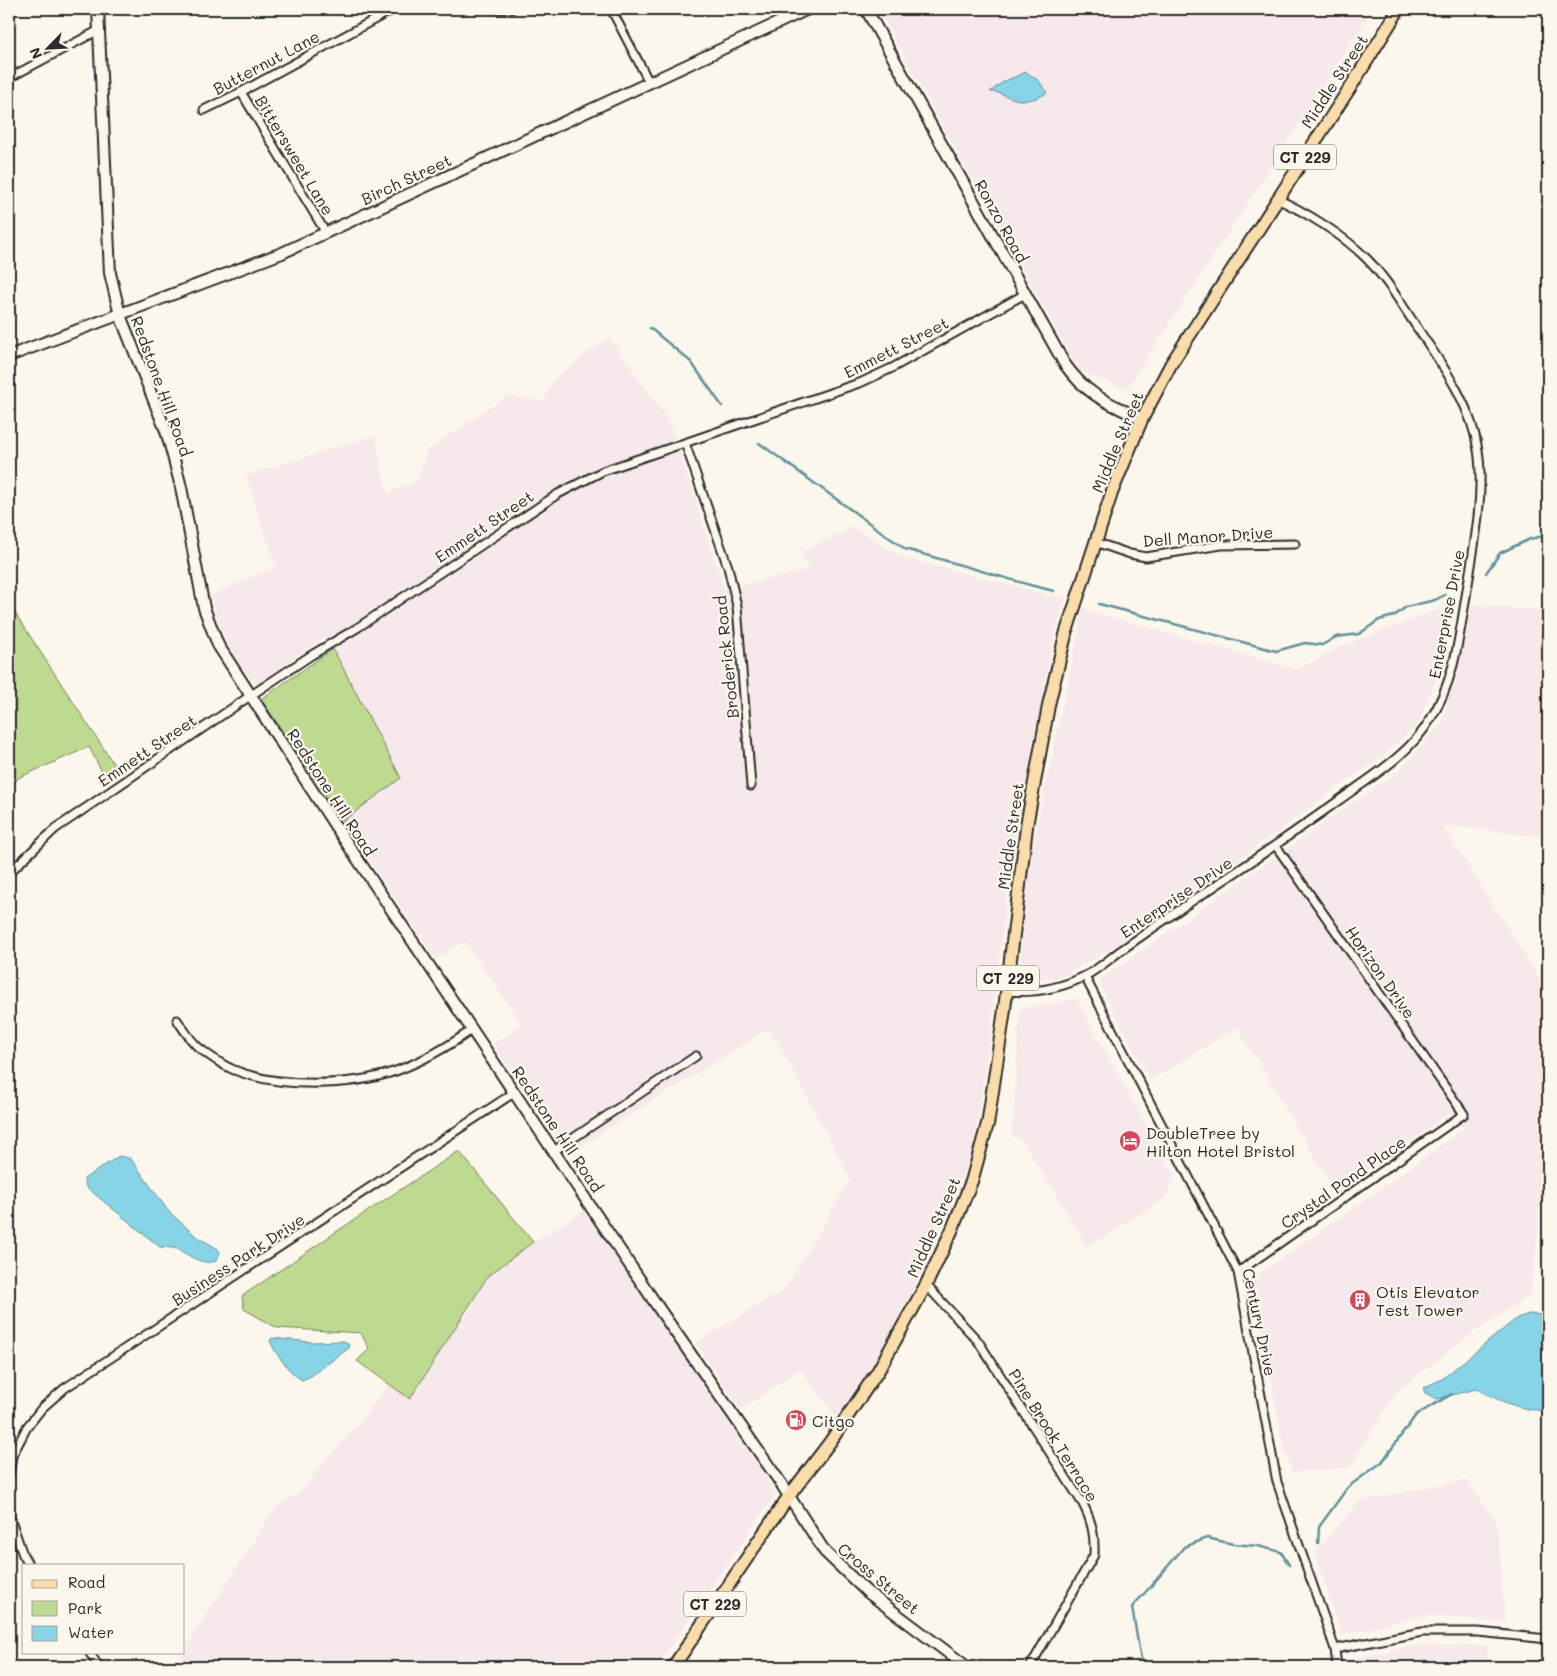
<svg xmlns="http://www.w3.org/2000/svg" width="1557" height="1676" viewBox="0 0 1557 1676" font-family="Mali,sans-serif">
	<rect width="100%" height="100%" fill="#fbf7ec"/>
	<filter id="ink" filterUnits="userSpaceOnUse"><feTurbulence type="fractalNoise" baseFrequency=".02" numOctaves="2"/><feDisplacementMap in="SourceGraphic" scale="10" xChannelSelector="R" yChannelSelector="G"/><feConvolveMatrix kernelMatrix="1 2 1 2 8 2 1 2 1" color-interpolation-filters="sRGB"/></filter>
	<g filter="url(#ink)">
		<!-- built -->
		<g fill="#f7e8eb">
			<polygon points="878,9 1373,9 1127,389 1079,371"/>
			<polygon points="610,338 671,425 724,589 809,570 801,552 853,527 905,558 1065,599 1053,638 1010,868 988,1052 971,1158 926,1264 875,1361 836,1417 800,1369 741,1410 696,1343 784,1290 851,1179 770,1028 568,1154 493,1044 522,1024 465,941 436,959 343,821 400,778 325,637 257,684 238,665 218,623 211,595 276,567 246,476 375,435 387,494 419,479 426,451 508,395 544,402 553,381 587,353"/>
			<polygon points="1472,605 1548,611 1548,837 1442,825 1548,992 1548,1203 1538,1209 1538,1235 1530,1295 1477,1330 1397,1391 1349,1468 1292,1472 1282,1440 1253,1278 1385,1186 1464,1128 1451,1113 1336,1192 1237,1027 1150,1081 1098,981 1400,770 1442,723"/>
			<polygon points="1449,606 1437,677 1418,723 1384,755 1118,945 1057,979 1019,977 1030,859 1083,609 1298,670 1341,646"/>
			<polygon points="1076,999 1175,1176 1165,1198 1088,1247 1022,1140 1012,1137 1020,1009"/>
			<polygon points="586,1210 772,1486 775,1495 656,1667 175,1667 196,1630 276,1507 297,1495 390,1385 410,1398 488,1276 533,1242"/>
			<polygon points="1467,1480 1497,1523 1505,1623 1426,1615 1341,1635 1315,1553 1359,1501"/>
			<polygon points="1408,1646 1487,1646 1489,1667 1348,1667 1347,1661"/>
		</g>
		<!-- green -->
		<g fill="#bed990" stroke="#74825e">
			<polygon points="9,604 115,766 104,776 89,747 18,778 9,791"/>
			<polygon points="333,649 401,778 343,821 261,699"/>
			<polygon points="459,1151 533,1242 488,1276 410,1399 357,1361 369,1349 361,1333 277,1328 244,1309 242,1296 339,1230"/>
		</g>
		<!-- water -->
		<g fill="#87d4e6" stroke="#62909b">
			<path d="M1026 72 1039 81 1047 93C1035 100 1022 103 1009 97 1001 94 999 92 990 92L1003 82Z"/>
			<path d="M119 1156 125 1157 131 1159 169 1212 196 1236 218 1249 220 1253 216 1261C202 1266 189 1255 177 1249 172 1247 165 1248 160 1247L86 1187 84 1179Z"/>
			<path d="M1529 1314 1548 1315V1410C1523 1412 1498 1400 1476 1389L1437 1399 1425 1393 1423 1388 1442 1379 1517 1318Z"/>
			<path d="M272 1338 311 1342 344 1341 349 1345V1348L311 1376 302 1380C291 1375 273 1351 270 1340Z"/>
		</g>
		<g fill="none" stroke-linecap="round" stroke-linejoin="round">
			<!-- stream -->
			<g stroke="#62909b" stroke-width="2.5">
				<polyline points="650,328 691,362 722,406"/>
				<polyline points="759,443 905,549 1030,585 1054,591"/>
				<polyline points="1486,573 1500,553 1530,539 1548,535"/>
				<polyline points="1099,604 1276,651 1305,643 1322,645 1336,637 1359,634 1379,620 1394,616 1406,607 1435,600 1445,595"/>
				<polyline points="1318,1544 1319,1527 1348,1487 1382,1462 1416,1415 1452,1394"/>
				<polyline points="1142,1667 1132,1607 1152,1585 1184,1547 1207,1538 1233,1544 1258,1546 1281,1552 1289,1565"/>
			</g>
			<!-- street casing -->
			<g stroke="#2b2b2b" stroke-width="11">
				<g id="street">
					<polyline points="497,9 511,9"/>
					<polyline points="611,9 649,82"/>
					<polyline points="9,78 99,30"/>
					<polyline points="241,92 326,233"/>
					<polyline points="204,110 241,92 394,9"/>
					<polyline points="685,443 728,567 737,606 751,786"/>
					<polyline points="1095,542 1130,554 1146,557 1221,545 1295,544"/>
					<polyline points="9,873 55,829 250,696 310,656 357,628 558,494 603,471 862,382 892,368 1025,294"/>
					<polyline points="1085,977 1238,1272 1277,1482 1335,1649 1337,1667"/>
					<path d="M1006 991C1033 993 1059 989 1083 977 1096 971 1108 960 1120 951 1143 935 1166 919 1189 903 1240 870 1289 836 1338 801 1371 777 1409 755 1430 720 1454 682 1459 638 1466 596 1473 553 1485 493 1478 450 1471 403 1442 365 1416 326 1400 302 1386 278 1366 258 1343 235 1306 212 1277 199"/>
					<path d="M177 1020C183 1028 190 1040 198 1047 208 1055 222 1065 234 1070 279 1088 349 1087 396 1071 423 1061 449 1046 473 1029"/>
					<polyline points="554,1151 696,1056"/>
					<polyline points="1238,1272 1464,1114 1276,846"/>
					<path d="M926 1285 978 1341 1083 1504C1092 1522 1095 1535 1094 1555L1030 1667"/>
					<polyline points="9,1476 12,1456 27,1427 42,1408 65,1388 515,1092"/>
					<polyline points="9,1514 23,1555 29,1565"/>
					<polyline points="1335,1649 1422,1632 1478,1632 1548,1639"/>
					<polyline points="89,1652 99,1667"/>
				</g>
			</g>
			<!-- secondary casing -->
			<g stroke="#2b2b2b" stroke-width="14">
				<g id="secondary">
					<polyline points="98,9 110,273 120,315 166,431 172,452 181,487 204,608 218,645 332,821 662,1313 780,1482 825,1552 866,1591 967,1667"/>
					<path d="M866 9 1064 363C1086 395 1108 403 1142 419"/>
					<polyline points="9,356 282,253 808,9"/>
				</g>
			</g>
			<!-- primary casing -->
			<g stroke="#2b2b2b" stroke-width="15">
				<polyline id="primary" points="673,1667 789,1496 830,1442 878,1371 926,1285 952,1230 972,1180 988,1122 1004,1013 1027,823 1049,703 1066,633 1112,492 1142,419 1171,364 1355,80 1399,9"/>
			</g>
			<!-- street -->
			<use href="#street" stroke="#fbf7ec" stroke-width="7"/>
			<!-- secondary -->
			<use href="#secondary" stroke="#fbf7ec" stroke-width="10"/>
			<!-- primary -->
			<use href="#primary" stroke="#faddab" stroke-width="11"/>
		</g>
	</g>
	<!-- icons -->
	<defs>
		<g id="hotel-disc" transform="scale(1.125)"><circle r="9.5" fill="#d1495b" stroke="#fbf7ec"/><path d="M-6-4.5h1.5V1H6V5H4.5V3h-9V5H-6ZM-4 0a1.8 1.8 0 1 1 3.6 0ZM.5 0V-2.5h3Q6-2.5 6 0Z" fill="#fff"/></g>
		<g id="building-disc" transform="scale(1.125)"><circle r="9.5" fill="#d1495b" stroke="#fbf7ec"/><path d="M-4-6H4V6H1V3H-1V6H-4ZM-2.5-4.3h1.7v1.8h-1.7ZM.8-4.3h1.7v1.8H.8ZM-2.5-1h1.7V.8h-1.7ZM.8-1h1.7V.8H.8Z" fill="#fff"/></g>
		<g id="fuel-disc" transform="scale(1.125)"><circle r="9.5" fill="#d1495b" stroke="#fbf7ec"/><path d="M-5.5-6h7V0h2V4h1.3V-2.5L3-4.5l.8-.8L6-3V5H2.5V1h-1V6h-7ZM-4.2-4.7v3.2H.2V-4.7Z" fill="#fff"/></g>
	</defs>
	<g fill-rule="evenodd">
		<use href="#hotel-disc" x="1130" y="1141"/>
		<use href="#building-disc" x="1360" y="1300"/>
		<use href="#fuel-disc" x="796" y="1420"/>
	</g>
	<g text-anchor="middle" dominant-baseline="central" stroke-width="4.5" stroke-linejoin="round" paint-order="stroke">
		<!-- shield labels -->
		<g fill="#fbf7ec" stroke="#696865" stroke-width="1">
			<rect x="1274" y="144.5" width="62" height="25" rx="4"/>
			<rect x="977" y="965.5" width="62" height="25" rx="4"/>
			<rect x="684" y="1591.5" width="62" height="25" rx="4"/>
		</g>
		<g font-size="15" font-weight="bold" fill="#2b2b2b">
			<text x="1305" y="157">CT 229</text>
			<text x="1008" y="978">CT 229</text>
			<text x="715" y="1604">CT 229</text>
		</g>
		<!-- street labels -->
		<g font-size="16" fill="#2b2b2b" stroke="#fbf7ec">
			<text transform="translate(266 62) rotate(-28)">Butternut Lane</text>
			<text transform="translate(1334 81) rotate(-57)">Middle Street</text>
			<text transform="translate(295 155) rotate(59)">Bittersweet Lane</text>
			<text transform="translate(406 179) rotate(-25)">Birch Street</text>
			<text transform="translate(1002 221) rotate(61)">Ronzo Road</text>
			<text transform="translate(896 347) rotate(-27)">Emmett Street</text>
			<text transform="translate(162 386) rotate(70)">Redstone Hill Road</text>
			<text transform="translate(1117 442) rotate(-67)">Middle Street</text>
			<text transform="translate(484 526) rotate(-34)">Emmett Street</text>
			<text transform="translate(1208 536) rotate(-4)">Dell Manor Drive</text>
			<text transform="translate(1446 614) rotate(-79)">Enterprise Drive</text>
			<text transform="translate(726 657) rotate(-96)">Broderick Road</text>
			<text transform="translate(147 750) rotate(-34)">Emmett Street</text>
			<text transform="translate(332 792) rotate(57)">Redstone Hill Road</text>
			<text transform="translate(1010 836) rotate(-82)">Middle Street</text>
			<text transform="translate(1176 897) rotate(-34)">Enterprise Drive</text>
			<text transform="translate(1381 972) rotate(55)">Horizon Drive</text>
			<text transform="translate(558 1129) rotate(56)">Redstone Hill Road</text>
			<text transform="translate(1343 1182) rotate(-35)">Crystal Pond Place</text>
			<text transform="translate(933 1227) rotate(-66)">Middle Street</text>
			<text transform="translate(238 1259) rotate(-33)">Business Park Drive</text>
			<text transform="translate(1260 1322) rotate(78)">Century Drive</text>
			<text transform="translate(1054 1435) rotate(58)">Pine Brook Terrace</text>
			<text transform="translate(879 1578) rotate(40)">Cross Street</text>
		</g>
		<!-- poi labels -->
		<g font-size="16" fill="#2b2b2b" stroke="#fbf7ec" text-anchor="start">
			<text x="1146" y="1132">DoubleTree by<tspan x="1146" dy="18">Hilton Hotel Bristol</tspan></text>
			<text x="1376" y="1291">Otis Elevator<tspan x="1376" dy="18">Test Tower</tspan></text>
			<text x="812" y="1420">Citgo</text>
		</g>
	</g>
	<!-- margin -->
	<rect width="1557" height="1676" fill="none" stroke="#fbf7ec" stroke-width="30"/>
	<rect x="15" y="15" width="1527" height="1646" fill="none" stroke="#2b2b2b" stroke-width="2" filter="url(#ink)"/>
	<!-- legend -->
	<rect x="22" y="1564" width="162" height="90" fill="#fbf7ec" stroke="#a8a59f"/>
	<rect x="32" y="1580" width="25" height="8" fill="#faddab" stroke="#a8a59f"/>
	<text x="68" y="1588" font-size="15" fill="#2b2b2b">Road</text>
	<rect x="32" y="1601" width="25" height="15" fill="#bed990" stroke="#a8a59f"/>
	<text x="68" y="1614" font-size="15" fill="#2b2b2b">Park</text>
	<rect x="32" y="1626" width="25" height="15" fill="#87d4e6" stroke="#a8a59f"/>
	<text x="68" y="1638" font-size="15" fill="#2b2b2b">Water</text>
	<!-- north arrow -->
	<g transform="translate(48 48) rotate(246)" stroke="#fbf7ec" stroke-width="4" paint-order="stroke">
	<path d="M0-4L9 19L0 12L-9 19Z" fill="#2b2b2b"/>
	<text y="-8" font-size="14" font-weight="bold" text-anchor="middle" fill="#2b2b2b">N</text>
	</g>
</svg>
